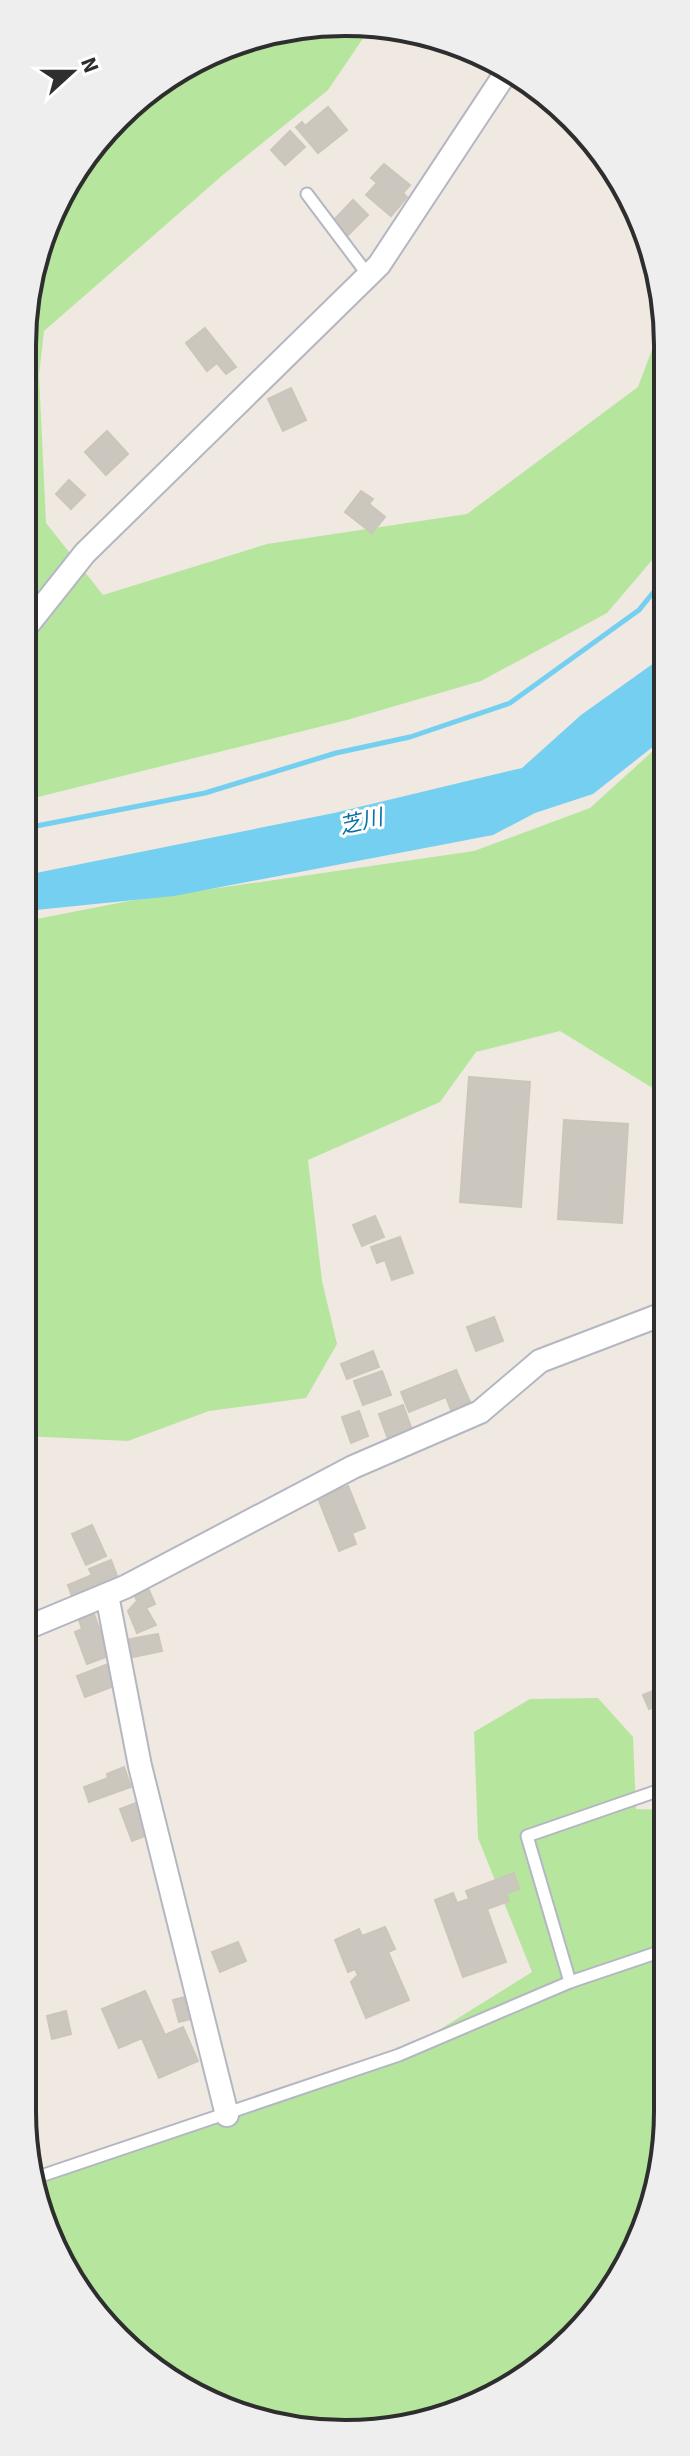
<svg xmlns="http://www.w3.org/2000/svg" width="690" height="2456" viewBox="0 0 690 2456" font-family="'Source Sans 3','Noto Sans JP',sans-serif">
	<rect width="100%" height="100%" fill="#efe9e1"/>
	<!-- green -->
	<g fill="#b6e59e">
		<polygon points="282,28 370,28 328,90 224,174 44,331 39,375 46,523 103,595 267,544 467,514 638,387 665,315 665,545 607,613 481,681 347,720 26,800 28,282 76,166 165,77"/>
		<polygon points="664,741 664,1095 560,1031 476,1052 440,1102 308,1160 322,1281 337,1344 306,1398 209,1411 128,1441 24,1436 26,921 129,901 474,851 590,808"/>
		<polygon points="598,1698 633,1737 636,1809 663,1810 662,2174 614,2290 541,2368 429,2423 323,2433 202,2400 102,2324 46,2234 35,2178 399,2055 532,1972 478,1838 474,1732 530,1699"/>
	</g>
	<!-- water -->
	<polygon fill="#75cff0" points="665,648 664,738 593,794 535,813 493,835 174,896 26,911 26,875 334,813 522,768 581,715 654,663"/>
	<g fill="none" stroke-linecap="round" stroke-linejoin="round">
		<!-- stream -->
		<polyline stroke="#75cff0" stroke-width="5" points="26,828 205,793 336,753 410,737 510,703 639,610 665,578"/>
	</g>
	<!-- building -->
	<g fill="#cbc7bf" stroke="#cbc5ba" stroke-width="2">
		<polygon points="328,107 347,130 318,153 296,127 302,122 305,126"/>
		<polygon points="290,131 305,147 285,165 271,150"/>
		<polygon points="384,164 410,185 403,193 407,197 391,216 366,195 377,183 371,178"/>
		<polygon points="353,200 368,215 348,235 333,221"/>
		<polygon points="205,328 236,367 226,374 217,363 207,371 186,343"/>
		<polygon points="291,388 306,420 283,431 268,399"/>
		<polygon points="107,431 128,454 106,475 85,452"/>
		<polygon points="69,480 85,495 71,509 56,494"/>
		<polygon points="361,491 373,499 369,504 385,517 372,533 345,512"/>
		<polygon points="469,1077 530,1082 521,1207 460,1202"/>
		<polygon points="564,1120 628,1124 622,1223 558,1219"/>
		<polygon points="375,1216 384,1237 362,1246 353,1225"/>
		<polygon points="400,1237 413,1273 392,1280 385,1260 377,1263 371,1247"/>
		<polygon points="494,1317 503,1341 476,1351 467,1327"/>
		<polygon points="373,1351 379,1367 347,1379 341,1364"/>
		<polygon points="456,1370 470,1402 451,1410 446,1397 409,1412 401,1392"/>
		<polygon points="382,1371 391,1395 363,1405 354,1381"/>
		<polygon points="403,1405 412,1430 388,1439 379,1414"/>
		<polygon points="359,1411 368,1436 351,1443 342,1417"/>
		<polygon points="348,1486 365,1528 352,1533 356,1544 339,1551 318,1498"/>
		<polygon points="92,1525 106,1556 86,1565 72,1534"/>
		<polygon points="111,1560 119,1581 73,1599 68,1585 92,1575 89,1569"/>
		<polygon points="148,1588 155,1604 146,1608 156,1625 137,1633 128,1611 137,1601 134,1594"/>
		<polygon points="94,1614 109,1656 87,1664 75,1632 82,1629 79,1620"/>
		<polygon points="158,1634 162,1651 128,1658 125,1640"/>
		<polygon points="108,1664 117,1685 85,1697 77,1676"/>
		<polygon points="663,1687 663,1703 649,1709 643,1695"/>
		<polygon points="124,1767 131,1787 89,1802 84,1787 108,1778 107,1774"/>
		<polygon points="141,1801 153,1833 132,1841 120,1809"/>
		<polygon points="514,1873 519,1889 506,1893 509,1901 487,1909 506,1962 463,1977 435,1900 453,1893 457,1903 469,1899 466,1891"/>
		<polygon points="385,1927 395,1949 388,1952 409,2000 366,2018 351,1982 358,1975 355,1969 348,1972 335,1940 359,1929 362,1936"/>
		<polygon points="238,1942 246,1961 220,1972 212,1952"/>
		<polygon points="145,1991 165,2035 183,2027 198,2061 159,2078 142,2038 119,2048 102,2009"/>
		<polygon points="193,1995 198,2017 179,2022 173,2000"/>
		<polygon points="66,2011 71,2034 52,2039 47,2016"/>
	</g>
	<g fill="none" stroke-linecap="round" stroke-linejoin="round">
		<!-- lane casing -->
		<g stroke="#b4b7c1" stroke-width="15">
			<g id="lane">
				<polyline points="307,194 368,275"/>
				<polyline points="570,1982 527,1836 663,1789"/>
				<polyline points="35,2178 399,2055 570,1982 662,1951"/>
			</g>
		</g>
		<!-- street casing -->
		<g stroke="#b4b7c1" stroke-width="26">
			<g id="street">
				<polyline points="27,626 85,553 379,265 509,68"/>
				<polyline points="107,1595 140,1766 227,2115"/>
				<polyline points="24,1629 125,1587 353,1467 480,1412 540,1361 663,1314"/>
			</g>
		</g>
		<!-- lane -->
		<use href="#lane" stroke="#fff" stroke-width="11"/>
		<!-- street -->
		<use href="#street" stroke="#fff" stroke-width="22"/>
	</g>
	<g text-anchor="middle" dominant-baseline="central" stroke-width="6" stroke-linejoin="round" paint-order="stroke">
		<!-- water labels -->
		<g font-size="22" font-style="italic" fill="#0d6fa3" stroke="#fff">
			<text transform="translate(361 822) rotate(-13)">芝川</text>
		</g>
	</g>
	<!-- crop -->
	<path d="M0 0H690V2456H0ZM345 36H345A309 309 0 0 1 654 345V2111A309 309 0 0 1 345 2420H345A309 309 0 0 1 36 2111V345A309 309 0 0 1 345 36Z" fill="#eee" fill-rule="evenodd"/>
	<path fill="none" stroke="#2e2e2e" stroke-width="4" d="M345 36H345A309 309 0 0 1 654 345V2111A309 309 0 0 1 345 2420H345A309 309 0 0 1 36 2111V345A309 309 0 0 1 345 36Z"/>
	<!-- north arrow -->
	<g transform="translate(72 72) rotate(69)" stroke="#ffffff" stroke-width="6" paint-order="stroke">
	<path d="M0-6L14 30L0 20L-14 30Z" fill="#2e2e2e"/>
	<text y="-12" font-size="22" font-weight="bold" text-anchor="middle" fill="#2e2e2e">N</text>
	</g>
</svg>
